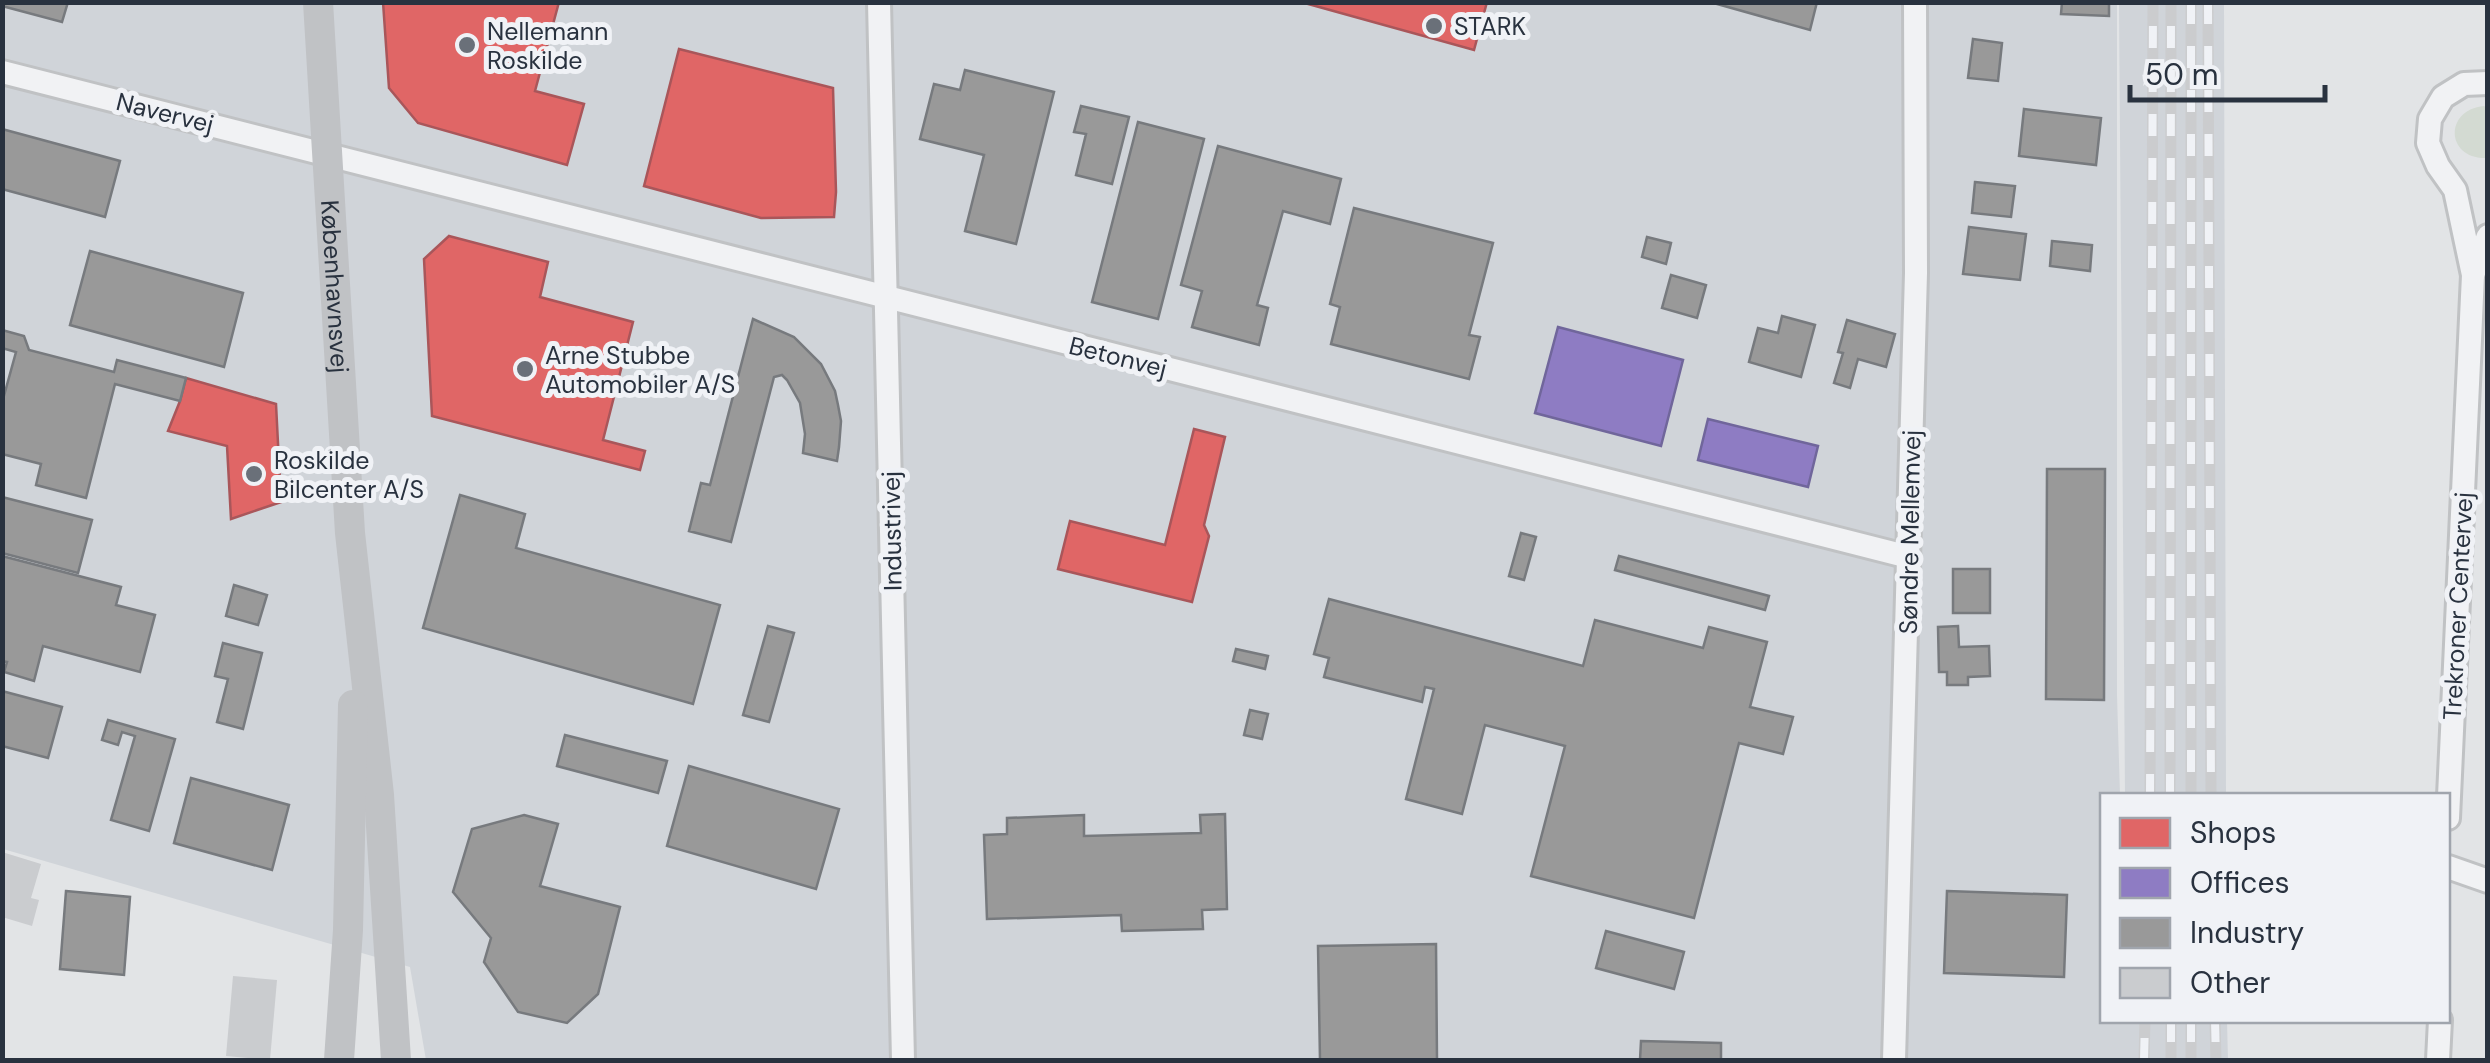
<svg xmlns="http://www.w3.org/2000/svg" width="2490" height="1063" viewBox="0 0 2490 1063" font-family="'DM Sans',sans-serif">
	<rect width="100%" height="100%" fill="#e2e4e6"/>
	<!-- built -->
	<g fill="#d0d4d9">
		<polygon points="2,3 2117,3 2117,695 2120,795 2102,796 2102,1020 2227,1021 2228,1060 426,1060 410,967 3,849"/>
		<polygon points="2119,3 2224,3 2226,795 2125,795"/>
	</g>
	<!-- green -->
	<path fill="#d3dad2" d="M2484 106 2487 108V158C2446 160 2443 110 2484 106Z"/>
	<!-- shops -->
	<g fill="#e06666" stroke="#a9565a" stroke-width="2.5">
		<polygon points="383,2 559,2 535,91 584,104 567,165 418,123 389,88"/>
		<polygon points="1301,2 1487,2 1474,50"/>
		<polygon points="679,49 833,88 836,192 834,217 761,218 644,186"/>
		<polygon points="449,236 548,262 540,297 633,322 603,440 645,451 640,470 432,416 424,259"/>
		<polygon points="186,378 276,404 281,502 231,519 227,446 168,431 180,401"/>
		<polygon points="1194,429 1225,437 1204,525 1209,536 1192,602 1058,569 1070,521 1165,545"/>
	</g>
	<!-- offices -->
	<g fill="#8e7cc3" stroke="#70669b" stroke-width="2.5">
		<polygon points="1558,327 1683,360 1661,446 1535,413"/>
		<polygon points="1708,419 1818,446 1808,487 1698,460"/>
	</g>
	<!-- industry -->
	<g fill="#999" stroke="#777a7e" stroke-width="2.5">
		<polygon points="2,2 68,2 62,22 2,6"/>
		<polygon points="1710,2 1817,2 1810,30"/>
		<polygon points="2062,2 2109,2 2109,16 2061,14"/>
		<polygon points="1973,39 2002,43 1998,81 1968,78"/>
		<polygon points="965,70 1054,92 1016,244 965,231 984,155 920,139 934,84 960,90"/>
		<polygon points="1081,106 1129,117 1112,184 1076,175 1086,134 1074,132"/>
		<polygon points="2024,109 2101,118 2096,165 2019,156"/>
		<polygon points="1138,122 1204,139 1158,319 1092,302"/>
		<polygon points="2,129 120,161 105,217 2,189"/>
		<polygon points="1218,146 1341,179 1330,224 1283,211 1257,305 1268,308 1259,345 1192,327 1202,291 1181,285"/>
		<polygon points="1975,182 2015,186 2011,217 1972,213"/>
		<polygon points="1354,208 1493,243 1469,335 1480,337 1469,379 1331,344 1340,307 1330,304"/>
		<polygon points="1969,227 2026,234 2020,280 1963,274"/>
		<polygon points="1647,237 1671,243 1666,264 1642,257"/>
		<polygon points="2052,241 2092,245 2090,271 2050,266"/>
		<polygon points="90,251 243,293 224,367 70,325"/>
		<polygon points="1671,275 1706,285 1697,318 1662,308"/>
		<polygon points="1782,316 1815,325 1801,377 1749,362 1758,328 1778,333"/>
		<polygon points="753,319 794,337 821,364 835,391 838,405 841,421 839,447 837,461 803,453 805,434 800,403 787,380 782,375 774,377 731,542 689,531 701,483 710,485"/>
		<polygon points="1847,320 1895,334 1886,367 1858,359 1850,388 1834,383 1843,353 1838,352"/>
		<polygon points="2,330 24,336 29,350 114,372 117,360 186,378 180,401 115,384 86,498 36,485 41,464 2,454 2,403 16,352 2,348"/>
		<polygon points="2047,469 2105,469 2104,700 2046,699"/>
		<polygon points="460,495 525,514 516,548 720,605 693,704 423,628"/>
		<polygon points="2,497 92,520 78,573 2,553"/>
		<polygon points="1521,533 1536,537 1524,580 1509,576"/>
		<polygon points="2,556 121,587 116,605 155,615 140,672 43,646 34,681 4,672 7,662 2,661"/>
		<polygon points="1619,556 1769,596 1765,610 1615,570"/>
		<rect x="1953" y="569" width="37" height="44"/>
		<polygon points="234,585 267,595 258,625 226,616"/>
		<polygon points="1329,599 1583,666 1595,620 1703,648 1709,627 1767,642 1750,707 1793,717 1783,754 1739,743 1694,918 1531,876 1565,746 1485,725 1462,814 1406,799 1434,689 1425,687 1422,702 1324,677 1329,658 1314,654"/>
		<polygon points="768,626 794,633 769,722 743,715"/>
		<polygon points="1958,626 1959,647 1989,646 1990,676 1968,677 1968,685 1947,685 1947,672 1939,672 1938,627"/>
		<polygon points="223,643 262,653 243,729 217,722 228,679 215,676"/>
		<polygon points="1236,649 1268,656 1265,669 1233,661"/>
		<polygon points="2,691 62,707 48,758 2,746"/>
		<polygon points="1250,710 1268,714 1262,739 1244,735"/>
		<polygon points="108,720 175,739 149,831 111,820 135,736 122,732 118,745 102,740"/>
		<polygon points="565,735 667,761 658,793 557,766"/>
		<polygon points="689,766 839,809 816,889 667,846"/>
		<polygon points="191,778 289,805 272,870 174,843"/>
		<polygon points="1225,814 1227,909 1202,910 1203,929 1122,931 1121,915 987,919 984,835 1007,834 1007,818 1084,815 1084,836 1201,833 1200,815"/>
		<polygon points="524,815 558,824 540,886 620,907 598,994 567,1023 518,1012 484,962 491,938 453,892 472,829"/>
		<polygon points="66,891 130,897 124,975 60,969"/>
		<polygon points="1947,891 2067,895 2064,977 1944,973"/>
		<polygon points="1606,931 1684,952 1674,989 1596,968"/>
		<polygon points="1436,944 1437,1060 1320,1060 1318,946"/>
		<polygon points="1641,1041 1721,1043 1721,1060 1640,1060"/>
	</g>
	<!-- building -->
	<g fill="#cacccf">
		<polygon points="2,852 41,864 31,898 39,900 32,926 2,917"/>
		<polygon points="233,976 277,980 270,1060 226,1056"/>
	</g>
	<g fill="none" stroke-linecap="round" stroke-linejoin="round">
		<!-- street casing -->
		<g stroke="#c0c2c4" stroke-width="28">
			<g id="street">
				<polyline points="879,2 903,1060"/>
				<polyline points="2,72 1909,557"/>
				<polyline points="2473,275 2488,236"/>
				<polyline points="2448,818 2473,275 2455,190 2438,166 2428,143 2430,119 2443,97 2464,84 2488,83"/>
				<polyline points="2448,867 2488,881"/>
				<polyline points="1894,1060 1916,273 1915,2"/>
				<polyline points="2438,1060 2440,1020"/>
			</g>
		</g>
		<!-- street -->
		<use href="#street" stroke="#f1f2f4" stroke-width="22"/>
		<!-- secondary -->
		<g stroke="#c0c2c5" stroke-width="30">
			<path id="s1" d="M318 2 350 533 379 795 396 1060"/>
			<polyline points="339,1060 348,930 353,705"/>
		</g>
		<!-- rail casing -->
		<g stroke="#cbccce" stroke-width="11">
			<g id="rail">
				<polyline points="2191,2 2191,796"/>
				<polyline points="2208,2 2211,796"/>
				<polyline points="2150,796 2153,2"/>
				<polyline points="2170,796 2171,2"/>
				<polyline points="2171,1020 2171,1060"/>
				<polyline points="2191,1020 2191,1060"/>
				<polyline points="2215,1020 2216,1060"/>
				<polyline points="2144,1060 2145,1020"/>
			</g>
		</g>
		<!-- rail -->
		<use href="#rail" stroke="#f0f2f6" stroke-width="8" stroke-dasharray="22" stroke-linecap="butt"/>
	</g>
	<!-- markers -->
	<g fill="#6a7079" stroke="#f0f2f6" stroke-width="4">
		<circle cx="1434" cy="26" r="10"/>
		<circle cx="467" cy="45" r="10"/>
		<circle cx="525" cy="369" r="10"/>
		<circle cx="254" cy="474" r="10"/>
	</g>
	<g text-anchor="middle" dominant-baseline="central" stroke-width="10" stroke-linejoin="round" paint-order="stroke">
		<!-- poi labels -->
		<g font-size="25" fill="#29323f" stroke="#f0f2f6" text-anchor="start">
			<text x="1454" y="26">STARK</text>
			<text x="487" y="31">Nellemann<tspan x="487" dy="29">Roskilde</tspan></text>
			<text x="545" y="355">Arne Stubbe<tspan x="545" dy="29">Automobiler A/S</tspan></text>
			<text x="274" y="460">Roskilde<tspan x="274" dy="29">Bilcenter A/S</tspan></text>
		</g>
		<!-- street labels -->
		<g font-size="25" fill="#29323f" stroke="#f0f2f6">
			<text transform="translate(165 113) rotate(14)">Navervej</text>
			<text stroke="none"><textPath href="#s1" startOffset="285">Københavnsvej</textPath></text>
			<text transform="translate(1118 357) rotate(14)">Betonvej</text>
			<text transform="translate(892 531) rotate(-91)">Industrivej</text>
			<text transform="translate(1910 532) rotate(-89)">Søndre Mellemvej</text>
			<text transform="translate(2458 606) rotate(-87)">Trekroner Centervej</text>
		</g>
	</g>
	<!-- border -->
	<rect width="2490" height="1063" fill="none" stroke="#29323f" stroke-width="10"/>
	<!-- legend -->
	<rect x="2100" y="793" width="350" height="230" fill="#f0f2f6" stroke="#a0a5ad" stroke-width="2.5"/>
	<rect x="2120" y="818" width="50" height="30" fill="#e06666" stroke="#a0a5ad" stroke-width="2.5"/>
	<text x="2190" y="843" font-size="30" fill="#29323f">Shops</text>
	<rect x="2120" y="868" width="50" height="30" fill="#8e7cc3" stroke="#a0a5ad" stroke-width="2.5"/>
	<text x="2190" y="893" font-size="30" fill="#29323f">Offices</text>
	<rect x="2120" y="918" width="50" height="30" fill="#999999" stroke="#a0a5ad" stroke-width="2.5"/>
	<text x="2190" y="943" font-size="30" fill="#29323f">Industry</text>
	<rect x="2120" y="968" width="50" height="30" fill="#cacccf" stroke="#a0a5ad" stroke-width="2.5"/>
	<text x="2190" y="993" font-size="30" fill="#29323f">Other</text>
	<!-- scale -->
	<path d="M2130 85v15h195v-15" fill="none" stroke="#29323f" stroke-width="5"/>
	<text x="2145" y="85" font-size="30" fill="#29323f" stroke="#f0f2f6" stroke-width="8" paint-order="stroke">50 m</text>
</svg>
